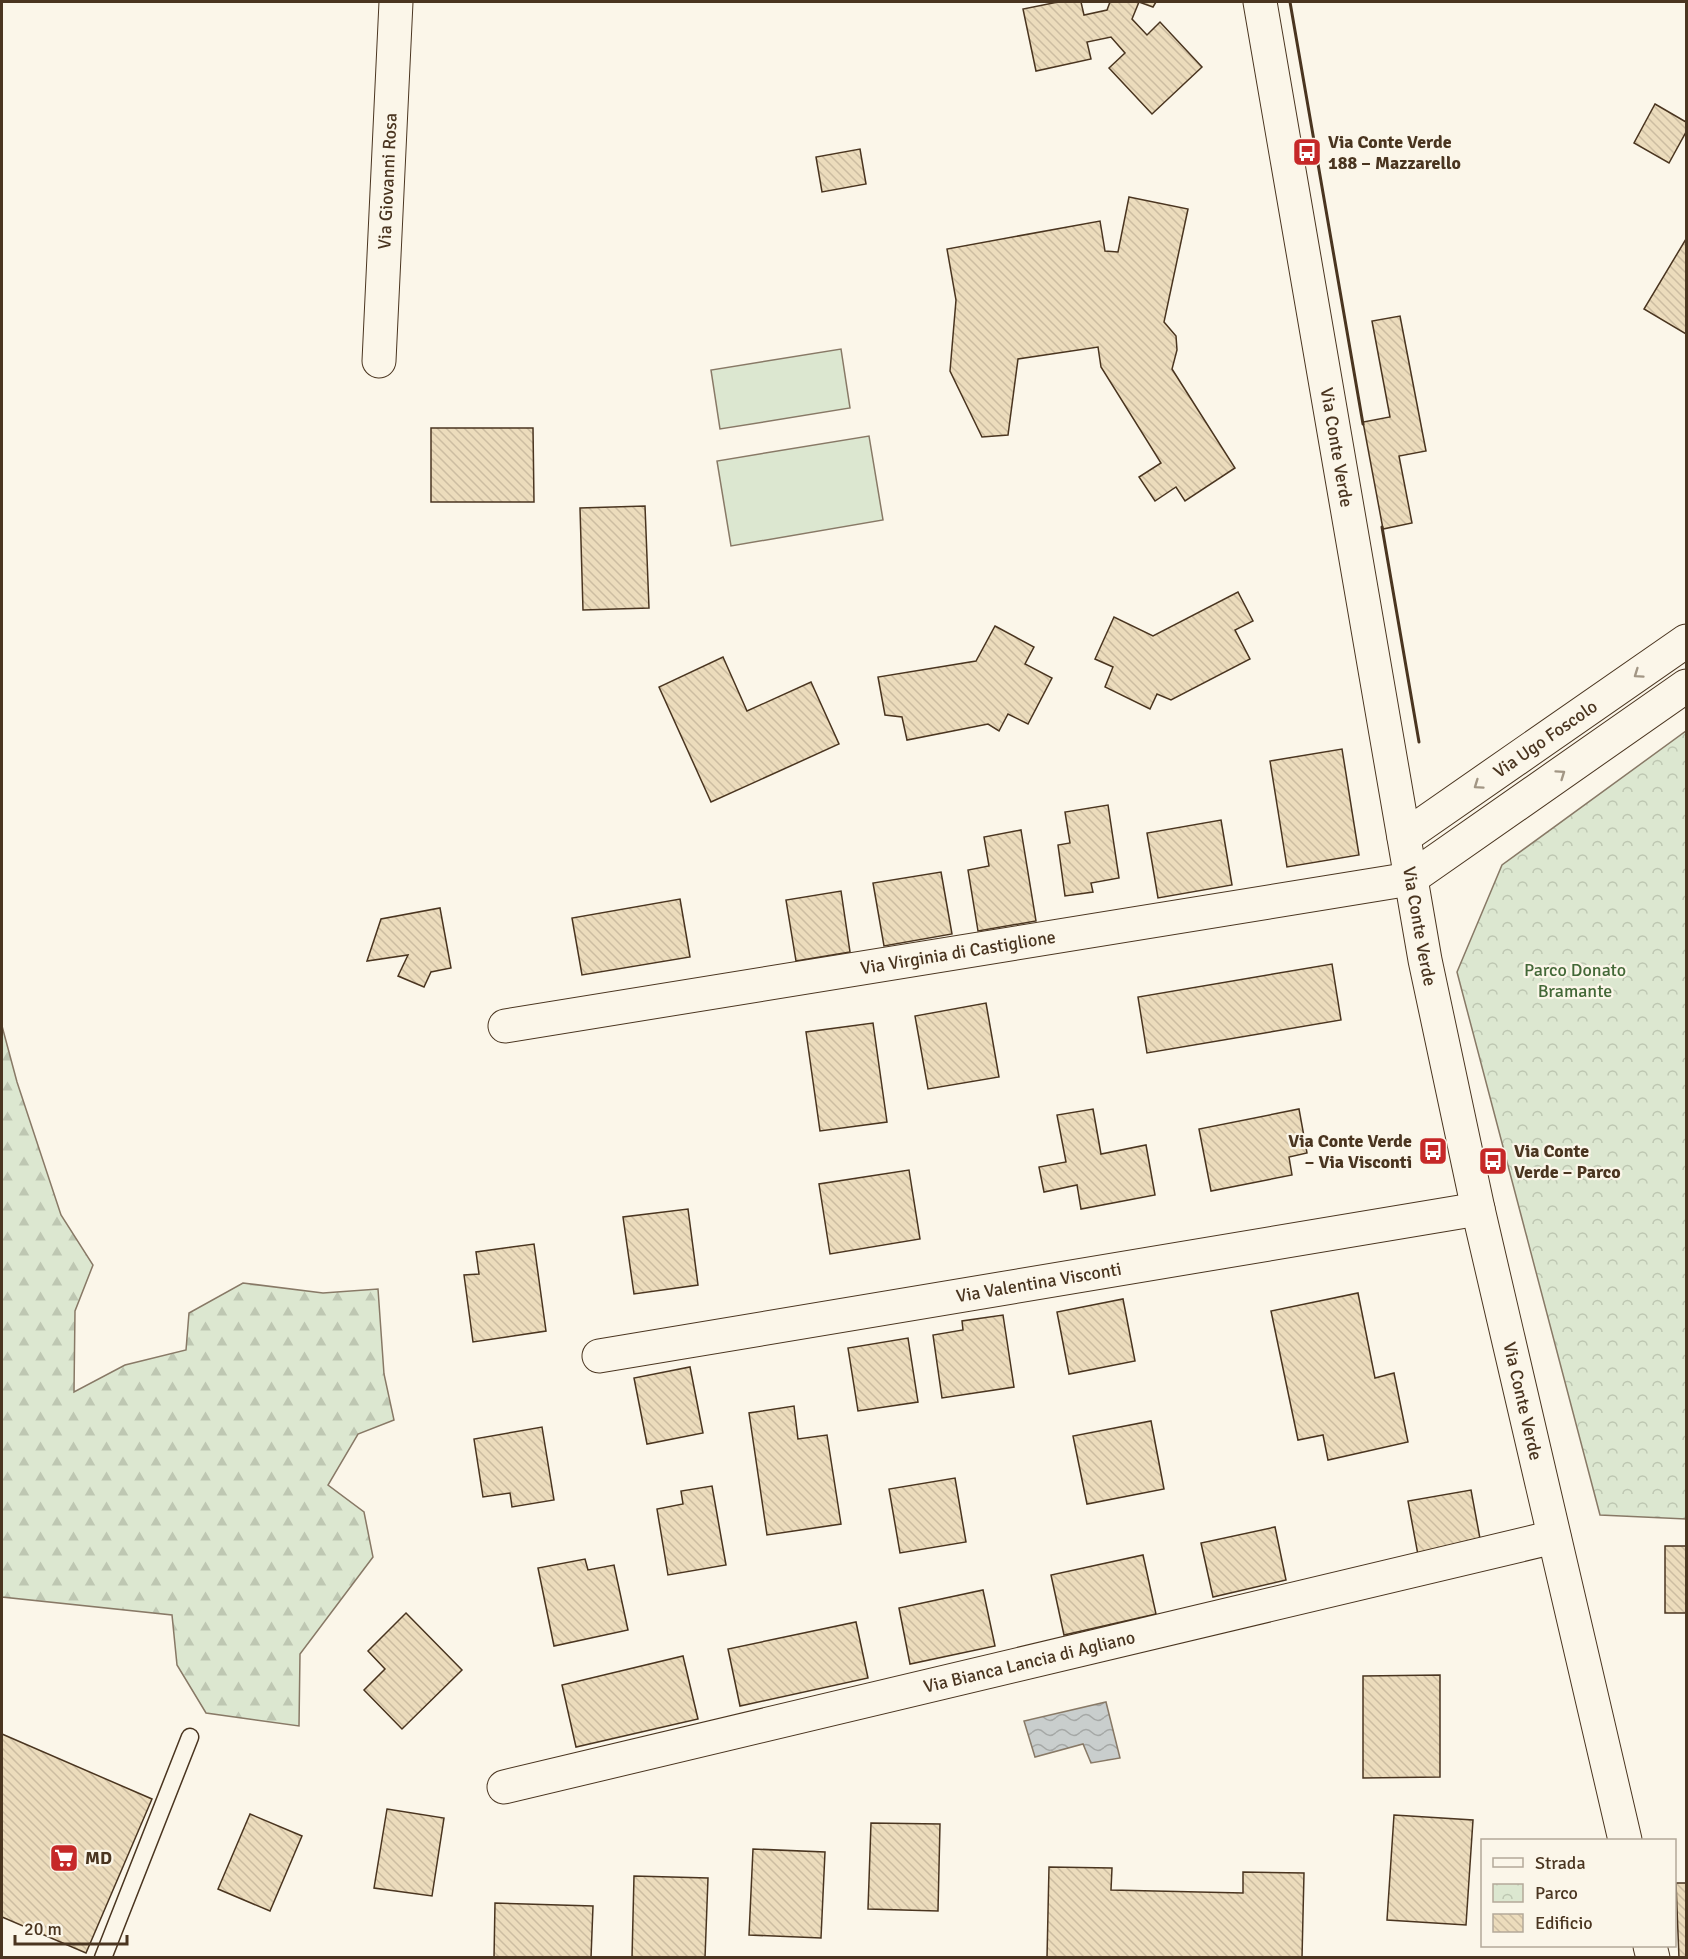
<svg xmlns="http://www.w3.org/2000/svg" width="1688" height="1959" viewBox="0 0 1688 1959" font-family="Signika,sans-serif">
	<defs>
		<pattern id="forest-firs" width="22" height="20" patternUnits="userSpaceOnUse" patternTransform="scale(1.5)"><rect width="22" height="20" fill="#dce7d0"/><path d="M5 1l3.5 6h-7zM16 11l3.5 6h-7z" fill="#bec7b2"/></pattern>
		<pattern id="park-crowns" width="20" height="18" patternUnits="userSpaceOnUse" patternTransform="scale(1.5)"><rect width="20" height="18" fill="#dce7d0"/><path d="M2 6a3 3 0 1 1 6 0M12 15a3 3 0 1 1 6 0" fill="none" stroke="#bec7b2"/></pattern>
		<pattern id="water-waves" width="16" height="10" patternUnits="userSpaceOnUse" patternTransform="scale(1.5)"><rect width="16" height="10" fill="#c9cecd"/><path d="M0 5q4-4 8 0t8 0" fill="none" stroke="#a5a8a6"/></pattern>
		<pattern id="building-back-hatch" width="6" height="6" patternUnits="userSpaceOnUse" patternTransform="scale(1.5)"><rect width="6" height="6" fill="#ecdcbc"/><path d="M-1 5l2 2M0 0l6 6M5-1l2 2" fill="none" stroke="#ccbda1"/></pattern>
	</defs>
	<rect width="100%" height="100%" fill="#fbf6e9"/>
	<!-- forest -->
	<polygon fill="url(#forest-firs)" stroke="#887966" stroke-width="1.5" points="2,1026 17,1082 61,1215 93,1265 75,1311 74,1392 125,1365 186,1350 189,1313 243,1283 323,1293 378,1289 384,1374 394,1420 358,1434 328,1485 364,1512 373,1557 300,1654 299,1726 206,1713 177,1665 172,1615 2,1597"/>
	<!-- park -->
	<polygon fill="url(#park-crowns)" stroke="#887966" stroke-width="1.5" points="1686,731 1686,1519 1600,1515 1457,972 1502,865"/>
	<!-- pitch -->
	<g fill="#dce7d0" stroke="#887966" stroke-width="1.5">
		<polygon points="841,349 850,408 720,429 711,370"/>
		<polygon points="869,436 883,520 731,546 717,461"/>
	</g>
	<!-- water -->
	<polygon fill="url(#water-waves)" stroke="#887966" stroke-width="1.5" points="1106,1702 1120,1758 1091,1763 1083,1744 1035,1757 1024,1721"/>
	<!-- building -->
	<g fill="url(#building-back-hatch)" stroke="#4a3520" stroke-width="1.5">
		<polygon points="1058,2 1081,2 1084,15 1107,10 1110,2 1156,2 1153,7 1139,2 1132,19 1147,35 1160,22 1202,67 1152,114 1109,68 1125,53 1111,37 1087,42 1091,59 1036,71 1023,9"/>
		<polygon points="1655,104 1686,122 1686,132 1669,163 1634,143"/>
		<polygon points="860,149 866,184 822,192 816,157"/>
		<polygon points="1129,197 1188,209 1164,322 1176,336 1177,350 1172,369 1235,468 1185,501 1176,487 1155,501 1139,477 1161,463 1101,367 1098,347 1018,359 1008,435 982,437 950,371 956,300 947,249 1100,221 1105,251 1118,252"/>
		<polygon points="1686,239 1686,334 1644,309"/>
		<polygon points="1400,316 1426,451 1399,456 1412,523 1383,529 1363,422 1390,417 1372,321"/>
		<polygon points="431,428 533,428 534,502 431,502"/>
		<polygon points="645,506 649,608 583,610 580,508"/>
		<polygon points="1238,592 1253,621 1235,630 1250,659 1171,700 1157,694 1150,709 1105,687 1113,667 1095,659 1114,617 1153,636"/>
		<polygon points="995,626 1034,647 1025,664 1052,678 1028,724 1008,714 999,731 988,724 907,740 902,717 885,715 878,677 976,661"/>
		<polygon points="723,657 747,711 811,682 839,744 711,802 659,687"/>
		<polygon points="1342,749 1359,855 1287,867 1270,761"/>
		<polygon points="1108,805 1119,878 1091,883 1093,892 1065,896 1058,845 1070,843 1065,812"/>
		<polygon points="1221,820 1232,885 1158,898 1147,833"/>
		<polygon points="1021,830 1036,921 978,931 968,870 989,866 984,837"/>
		<polygon points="941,872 952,934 884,946 873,883"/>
		<polygon points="841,891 850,952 796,961 786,900"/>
		<polygon points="680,899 690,957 582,975 572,918"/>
		<polygon points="440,908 451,968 431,972 424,987 398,976 408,955 367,961 381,919"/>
		<polygon points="1332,964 1341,1020 1147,1053 1138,997"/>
		<polygon points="986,1003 999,1077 928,1089 915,1016"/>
		<polygon points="873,1023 887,1122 820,1131 806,1032"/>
		<polygon points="1093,1109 1101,1154 1146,1145 1155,1195 1081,1209 1077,1185 1044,1192 1039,1167 1066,1162 1057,1115"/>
		<polygon points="1299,1109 1307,1153 1289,1157 1292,1175 1211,1191 1199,1129"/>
		<polygon points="909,1170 920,1239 830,1254 819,1184"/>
		<polygon points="688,1209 698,1285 634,1294 623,1217"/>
		<polygon points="534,1244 546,1331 473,1342 464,1275 479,1274 476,1252"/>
		<polygon points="1358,1293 1375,1378 1394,1373 1408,1442 1328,1460 1323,1435 1298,1440 1271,1311"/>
		<polygon points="1123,1299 1135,1361 1069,1374 1057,1312"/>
		<polygon points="1003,1315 1014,1387 942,1398 933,1335 963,1330 962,1321"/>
		<polygon points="908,1338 918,1402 858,1411 848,1348"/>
		<polygon points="690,1367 703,1433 647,1444 634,1378"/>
		<polygon points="794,1406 798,1439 827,1435 841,1524 767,1535 749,1413"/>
		<polygon points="1151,1421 1164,1489 1087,1504 1073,1436"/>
		<polygon points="542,1427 554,1500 512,1507 510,1493 483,1497 474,1439"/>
		<polygon points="955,1478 966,1542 900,1553 889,1489"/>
		<polygon points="712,1486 726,1565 668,1575 657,1509 683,1504 681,1491"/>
		<polygon points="1471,1490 1481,1544 1418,1555 1408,1501"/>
		<polygon points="1275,1527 1286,1580 1213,1597 1201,1543"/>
		<rect x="1665" y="1546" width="21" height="67"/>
		<polygon points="1143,1555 1156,1614 1064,1635 1051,1575"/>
		<polygon points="585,1559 588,1570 614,1565 628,1630 554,1646 538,1568"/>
		<polygon points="983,1590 995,1646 910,1664 899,1608"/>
		<polygon points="406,1613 462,1670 402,1729 364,1690 385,1669 368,1651"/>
		<polygon points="856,1622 868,1678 740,1706 728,1649"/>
		<polygon points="683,1656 698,1719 576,1747 562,1685"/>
		<polygon points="1440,1675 1440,1777 1363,1778 1363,1676"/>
		<polygon points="2,1734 152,1799 86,1953 2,1917"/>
		<polygon points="387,1809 444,1818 432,1896 374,1888"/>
		<polygon points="250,1814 302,1836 270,1911 218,1889"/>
		<polygon points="1394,1815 1473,1820 1466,1925 1387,1920"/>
		<polygon points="871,1823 940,1824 938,1911 868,1909"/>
		<polygon points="753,1849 825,1852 821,1938 749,1935"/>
		<polygon points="1049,1867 1112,1868 1111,1890 1243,1893 1243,1872 1304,1873 1302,1958 1047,1958"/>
		<polygon points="634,1876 708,1878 705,1958 632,1958"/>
		<polygon points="1676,1883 1686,1883 1686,1958 1679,1958"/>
		<polygon points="495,1903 593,1906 591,1958 494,1958"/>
	</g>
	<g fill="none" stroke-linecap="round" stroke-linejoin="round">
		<!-- lane casing -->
		<g stroke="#4a3520" stroke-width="19">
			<polyline id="lane" points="103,1958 190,1737"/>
		</g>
		<!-- street casing -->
		<g stroke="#4a3520" stroke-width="35">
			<g id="street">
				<path id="s1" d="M379 361 396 2"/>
				<path id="s2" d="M505 1026 1410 879"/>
				<path id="s3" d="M599 1356 1478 1209"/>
				<path id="s4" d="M504 1787 1554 1537"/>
			</g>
		</g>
		<!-- secondary casing -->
		<g stroke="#4a3520" stroke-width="35">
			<g id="secondary">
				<path id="s5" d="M1260 2 1425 960 1478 1209 1625 1840"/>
				<path id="s6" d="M1404 837 1686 641"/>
				<polyline points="1410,879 1686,686"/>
				<polyline points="1650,1946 1653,1958"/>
			</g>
		</g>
		<!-- lane -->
		<use href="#lane" stroke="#fbf6e9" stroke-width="16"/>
		<!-- street -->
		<use href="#street" stroke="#fbf6e9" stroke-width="33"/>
		<!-- secondary -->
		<use href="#secondary" stroke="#fbf6e9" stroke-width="33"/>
		<!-- wall -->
		<g stroke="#4a3520" stroke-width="3">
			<polyline points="1290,2 1363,424"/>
			<polyline points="1382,527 1419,742"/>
		</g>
	</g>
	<!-- one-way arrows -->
	<defs><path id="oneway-chevron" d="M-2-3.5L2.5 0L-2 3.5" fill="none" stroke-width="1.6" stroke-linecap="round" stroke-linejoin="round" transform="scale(1.5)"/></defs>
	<g stroke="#a29684">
		<use href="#oneway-chevron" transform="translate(1638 674) rotate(145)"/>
		<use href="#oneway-chevron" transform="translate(1561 774) rotate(-35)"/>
		<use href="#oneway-chevron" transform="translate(1478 785) rotate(145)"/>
	</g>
	<!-- icons -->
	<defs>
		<g id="bus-square" transform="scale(1.5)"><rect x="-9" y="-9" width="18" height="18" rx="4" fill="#c62828" stroke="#fbf6e9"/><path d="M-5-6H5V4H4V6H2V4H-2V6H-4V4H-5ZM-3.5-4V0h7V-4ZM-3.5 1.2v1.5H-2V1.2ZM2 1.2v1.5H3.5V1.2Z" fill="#fff"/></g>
		<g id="supermarket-square" transform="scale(1.5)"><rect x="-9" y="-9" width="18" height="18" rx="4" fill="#c62828" stroke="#fbf6e9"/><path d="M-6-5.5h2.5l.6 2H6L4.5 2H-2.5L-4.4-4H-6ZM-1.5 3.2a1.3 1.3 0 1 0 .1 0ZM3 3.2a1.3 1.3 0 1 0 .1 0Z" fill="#fff"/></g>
	</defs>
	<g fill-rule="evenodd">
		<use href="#bus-square" x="1307" y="152"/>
		<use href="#bus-square" x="1433" y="1151"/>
		<use href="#bus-square" x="1493" y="1161"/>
		<use href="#supermarket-square" x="64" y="1858"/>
	</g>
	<g text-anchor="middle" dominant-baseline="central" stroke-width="4.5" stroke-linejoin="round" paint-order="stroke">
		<!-- poi labels -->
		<g font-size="18" font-weight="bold" fill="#4a3520" stroke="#fbf6e9" text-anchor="start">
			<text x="1328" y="142">Via Conte Verde<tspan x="1328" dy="21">188 – Mazzarello</tspan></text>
			<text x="1412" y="1141" text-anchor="end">Via Conte Verde<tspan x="1412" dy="21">– Via Visconti</tspan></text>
			<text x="1514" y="1151">Via Conte<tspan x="1514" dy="21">Verde – Parco</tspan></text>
			<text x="85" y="1858">MD</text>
		</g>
		<!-- street labels -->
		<g font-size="18" fill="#4a3520" stroke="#fbf6e9">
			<text stroke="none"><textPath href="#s1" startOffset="180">Via Giovanni Rosa</textPath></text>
			<text stroke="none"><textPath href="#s5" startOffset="452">Via Conte Verde</textPath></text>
			<text stroke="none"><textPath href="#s6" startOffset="172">Via Ugo Foscolo</textPath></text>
			<text stroke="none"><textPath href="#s5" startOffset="938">Via Conte Verde</textPath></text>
			<text stroke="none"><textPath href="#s2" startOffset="459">Via Virginia di Castiglione</textPath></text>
			<text stroke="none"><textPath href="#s3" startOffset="446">Via Valentina Visconti</textPath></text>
			<text stroke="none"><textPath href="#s5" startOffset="1424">Via Conte Verde</textPath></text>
			<text stroke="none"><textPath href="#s4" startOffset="540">Via Bianca Lancia di Agliano</textPath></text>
		</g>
		<!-- park labels -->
		<g font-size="18" fill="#436837" stroke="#fbf6e9">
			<text x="1575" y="970">Parco Donato<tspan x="1575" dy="21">Bramante</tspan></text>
		</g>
	</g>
	<!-- border -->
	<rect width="1688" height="1959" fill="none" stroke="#4a3520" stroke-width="6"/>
	<!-- legend -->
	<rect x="1481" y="1839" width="195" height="108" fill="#fbf6e9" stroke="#b4a999" stroke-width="1.5"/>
	<rect x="1493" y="1858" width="30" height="9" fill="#fbf6e9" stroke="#b4a999" stroke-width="1.5"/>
	<text x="1535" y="1869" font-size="18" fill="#4a3520">Strada</text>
	<rect x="1493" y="1884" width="30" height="18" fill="url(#park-crowns)" stroke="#b4a999" stroke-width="1.5"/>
	<text x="1535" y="1899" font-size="18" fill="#4a3520">Parco</text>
	<rect x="1493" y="1914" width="30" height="18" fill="url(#building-back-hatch)" stroke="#b4a999" stroke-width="1.5"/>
	<text x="1535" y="1929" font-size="18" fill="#4a3520">Edificio</text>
	<!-- scale -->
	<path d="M15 1935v9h112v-9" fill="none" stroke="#4a3520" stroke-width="3"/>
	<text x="24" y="1935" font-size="18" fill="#4a3520" stroke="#fbf6e9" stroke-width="4.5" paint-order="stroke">20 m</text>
</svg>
